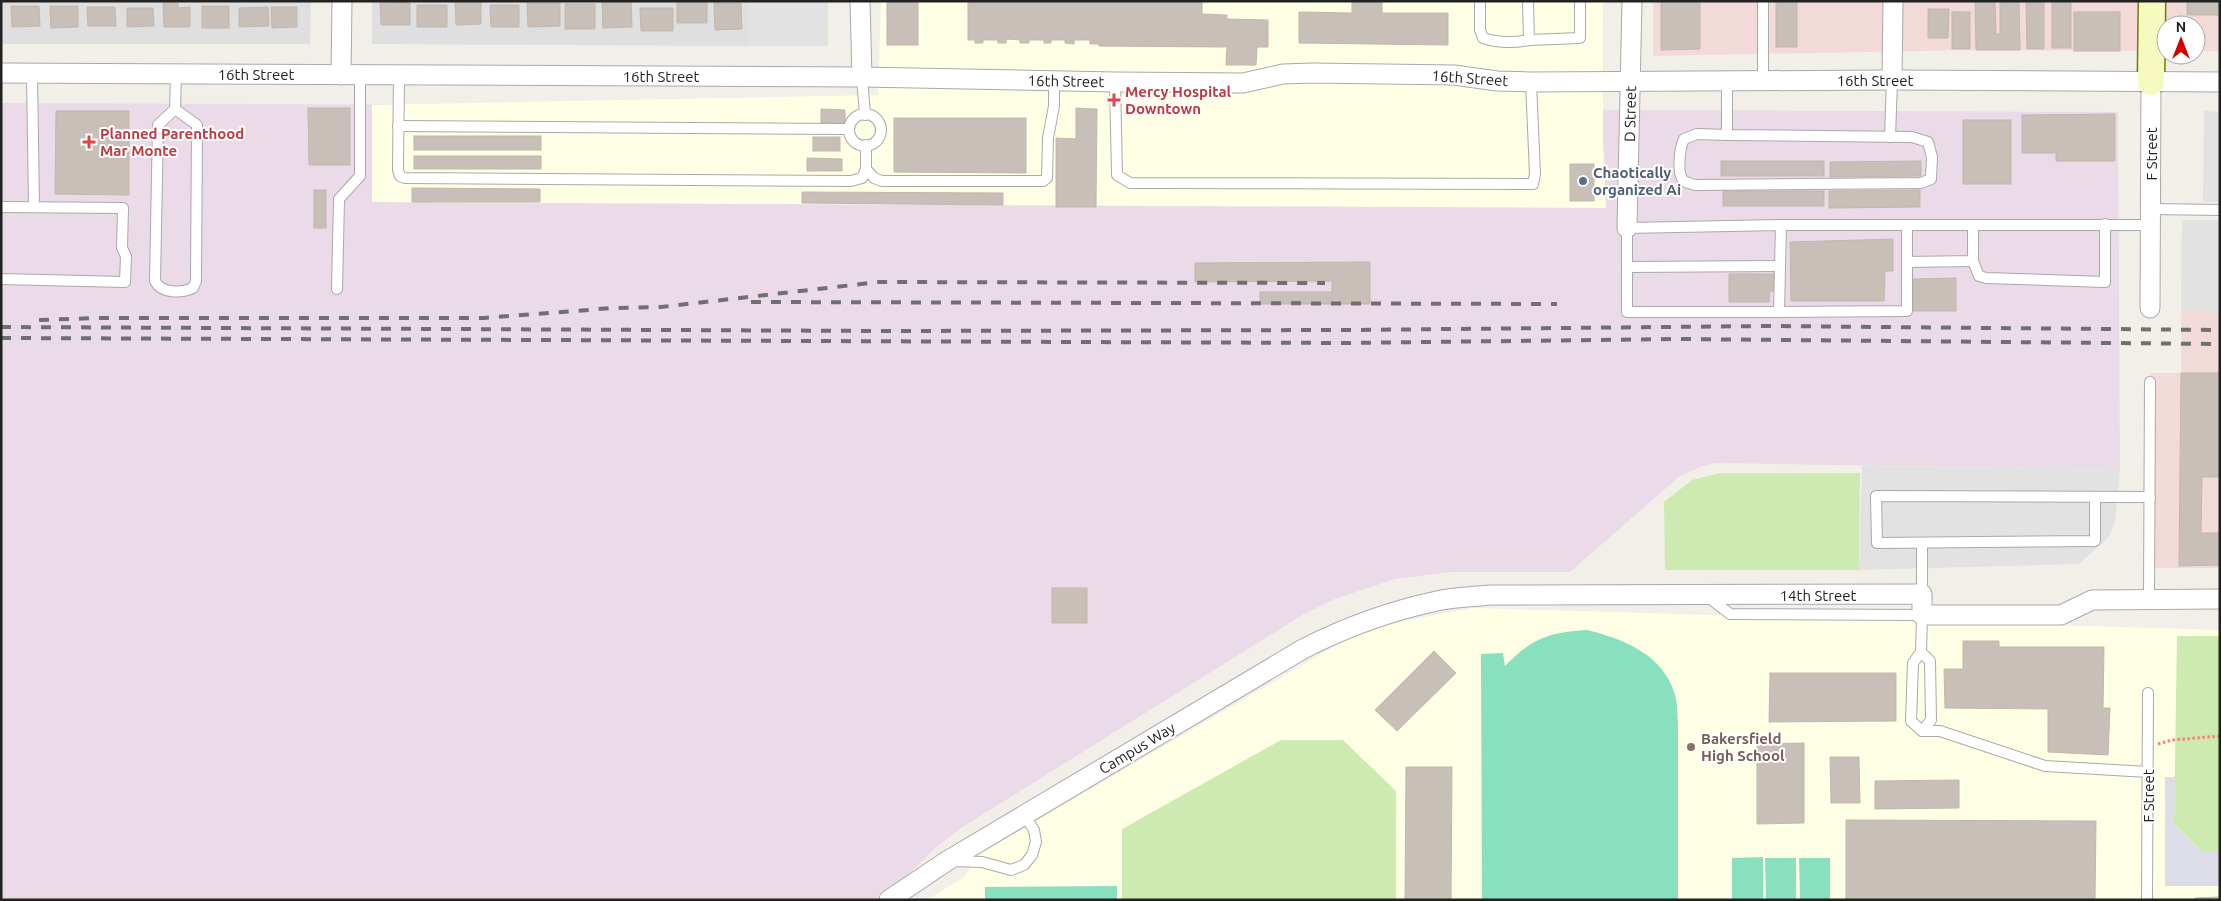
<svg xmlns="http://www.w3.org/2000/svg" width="2221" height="901" viewBox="0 0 2221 901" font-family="Ubuntu,sans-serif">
	<rect width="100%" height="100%" fill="#f2efe9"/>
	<!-- residential -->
	<g fill="#e0dfdf">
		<polygon points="1,1 311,1 310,44 1,44"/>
		<polygon points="372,1 750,1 749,46 372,44"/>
	</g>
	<!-- commercial -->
	<g fill="#f2dad9">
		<polygon points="1653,1 2220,1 2220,51 2196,51 2196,25 2166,25 2166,51 1973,50 1653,56"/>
		<polygon points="2182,220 2220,220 2220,568 2150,568 2150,373 2181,373"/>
	</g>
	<!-- industrial -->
	<polygon fill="#ebdbe8" points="1,103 2118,112 2120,470 1716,463 1700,467 1680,476 1570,572 1451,572 1395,579 1335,599 1304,614 961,828 934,849 906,877 888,900 1,900"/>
	<!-- education -->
	<g fill="#ffffe5">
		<polygon points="881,1 1603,1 1603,140 1606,208 372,202 372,105 878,95"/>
		<polygon points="1472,608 2220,630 2220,900 927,900 964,877 978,855 1345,640 1398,622"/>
	</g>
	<!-- grass -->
	<g fill="#cdebb0">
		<polygon points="1721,473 1860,473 1859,570 1665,570 1664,502 1692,480"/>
		<polygon points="2177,636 2220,636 2220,852 2202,852 2174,824"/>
		<polygon points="1281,740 1343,740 1396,791 1396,900 1122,900 1122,829"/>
	</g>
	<!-- pitch -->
	<g fill="#88e0be">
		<path d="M1587 630C1624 639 1664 655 1675 695 1678 704 1677 714 1678 723V900H1482L1481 654 1503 653 1505 666C1531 639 1549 632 1587 630Z"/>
		<polygon points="1763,857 1763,900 1732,900 1732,858"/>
		<polygon points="1765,858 1796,858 1796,900 1766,900"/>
		<polygon points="1799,858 1830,858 1830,900 1800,900"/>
		<polygon points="1117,886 1117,900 985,900 985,887"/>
	</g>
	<!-- parking -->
	<g fill="#e2e2e2">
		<polygon points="750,1 828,1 828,46 749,46"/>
		<polygon points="2204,111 2220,112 2220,202 2203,202"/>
		<polygon points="2182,220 2220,220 2220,311 2181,310"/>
		<polygon points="1862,466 2120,470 2115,522 2108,538 2079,564 1859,570"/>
	</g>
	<!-- plaza -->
	<polygon fill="#dddde8" points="2165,777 2175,777 2174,824 2202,852 2220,852 2220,886 2165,886"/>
	<!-- building -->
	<g fill="#c7bfb8" stroke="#c4b6ab">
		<polygon points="163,1 178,1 178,8 190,7 190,27 164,27"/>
		<polygon points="380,1 410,3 410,25 381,25"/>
		<polygon points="455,1 481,1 481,24 456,25"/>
		<polygon points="602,1 631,1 632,27 603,28"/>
		<rect x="677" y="1" width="30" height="22"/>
		<rect x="887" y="1" width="31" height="44"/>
		<polygon points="968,1 1202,1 1202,14 1227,15 1227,19 1268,20 1268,47 1257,47 1256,65 1226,65 1227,47 1099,46 1099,44 1090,44 1090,40 1074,40 1074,44 1065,43 1065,40 1051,40 1051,43 1044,43 1044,40 1029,40 1029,43 1020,43 1020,40 1006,39 1006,43 998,43 998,40 983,40 983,43 975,43 975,40 968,40"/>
		<polygon points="1352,1 1382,1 1382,13 1448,13 1448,45 1299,43 1299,12 1352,13"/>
		<polygon points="1661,1 1700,1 1700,49 1661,50"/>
		<rect x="1776" y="1" width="21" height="46"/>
		<polygon points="1975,1 1995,1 1996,34 2000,34 2000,1 2019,1 2020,50 1976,50"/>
		<polygon points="2026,1 2044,1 2044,49 2027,49"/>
		<rect x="2052" y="1" width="19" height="47"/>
		<rect x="2187" y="1" width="33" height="14"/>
		<polygon points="527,3 560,3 560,26 528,27"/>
		<polygon points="714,3 741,3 742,29 715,30"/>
		<rect x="565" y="4" width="30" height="25"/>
		<rect x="417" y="5" width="30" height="22"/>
		<polygon points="490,5 519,5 519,27 491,27"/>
		<polygon points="11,6 39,6 40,26 12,27"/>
		<polygon points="50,6 78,6 78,27 51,28"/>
		<rect x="202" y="6" width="27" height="22"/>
		<polygon points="87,7 115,7 116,26 88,26"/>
		<polygon points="268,7 269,26 239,27 239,8"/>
		<polygon points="271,7 297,7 297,27 272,28"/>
		<polygon points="127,8 153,8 154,26 127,27"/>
		<polygon points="640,8 673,8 673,31 641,31"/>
		<polygon points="1928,9 1949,9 1948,38 1928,38"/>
		<rect x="1952" y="12" width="18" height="37"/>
		<rect x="2074" y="12" width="46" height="39"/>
		<polygon points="308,108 350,108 350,165 309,165"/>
		<polygon points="1076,108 1097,109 1096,207 1056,207 1056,138 1076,139"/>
		<polygon points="821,109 845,110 845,123 821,123"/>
		<polygon points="56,111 129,111 129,195 55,194"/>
		<polygon points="2115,114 2115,161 2056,161 2056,153 2022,153 2022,115"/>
		<polygon points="894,118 1026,118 1026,173 894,172"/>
		<rect x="1963" y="120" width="48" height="64"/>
		<rect x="414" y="136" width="127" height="14"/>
		<rect x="813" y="137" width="27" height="14"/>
		<rect x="414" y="156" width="127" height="13"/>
		<polygon points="807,158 842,159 842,171 807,171"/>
		<rect x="1721" y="161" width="103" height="15"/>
		<polygon points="1921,161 1921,176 1830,177 1830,162"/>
		<rect x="1570" y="164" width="24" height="37"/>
		<polygon points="412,188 540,189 540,202 412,202"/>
		<rect x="314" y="190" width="12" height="38"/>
		<polygon points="1920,190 1920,207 1829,208 1829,191"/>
		<rect x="1723" y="191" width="101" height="15"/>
		<polygon points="802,192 1003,193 1003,205 802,203"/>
		<polygon points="1893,239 1893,271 1885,271 1884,301 1791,301 1790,242"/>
		<polygon points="1370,262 1370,304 1260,304 1260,292 1332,292 1332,281 1195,282 1195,263"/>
		<polygon points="1729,274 1774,274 1775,291 1770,291 1769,302 1729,302"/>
		<polygon points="1956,278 1956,311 1913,311 1913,279"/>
		<polygon points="2181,373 2220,373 2220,477 2202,477 2201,533 2220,533 2220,565 2179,566"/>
		<rect x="1052" y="588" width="35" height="35"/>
		<polygon points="1963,641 1999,641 1999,647 2104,647 2103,708 2110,708 2108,755 2048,752 2048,709 1945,708 1944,669 1963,669"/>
		<polygon points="1434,651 1456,673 1397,731 1375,710"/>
		<polygon points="1770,673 1896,673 1896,721 1769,722"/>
		<polygon points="1804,743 1804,823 1757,824 1757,744"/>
		<polygon points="1830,757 1859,757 1860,803 1831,803"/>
		<polygon points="1406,767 1452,767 1451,900 1405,900"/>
		<polygon points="1959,780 1959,808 1875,809 1875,781"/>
		<polygon points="1846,820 2096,821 2095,900 1846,900"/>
		<polygon points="2220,897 2220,900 2195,900 2195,898"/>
	</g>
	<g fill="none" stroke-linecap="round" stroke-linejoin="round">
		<!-- service casing -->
		<g stroke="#a9a9a9" stroke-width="12">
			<g id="service">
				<path d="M1480 1V30L1483 38C1498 43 1514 43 1529 40L1528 1"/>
				<polyline points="1529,40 1580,38 1580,1"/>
				<polyline points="32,73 34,207"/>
				<polyline points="399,75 398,170 400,176 405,178 851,181 862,178 866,169 866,145"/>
				<polyline points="862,77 865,115"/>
				<polyline points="1115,82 1117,175 1130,183 1533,184 1535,174 1531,82"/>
				<path d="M1727 82V135L1697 134 1684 139C1680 147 1676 174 1684 181 1687 183 1692 184 1695 185L1921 183 1931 179 1932 157 1928 142 1912 137 1727 135"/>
				<polyline points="1763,82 1763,1"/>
				<path d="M175 109 197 125 196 281 193 288C182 293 161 294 155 281L158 125 175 109 176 74"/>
				<circle cx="865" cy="130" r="16"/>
				<polyline points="398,126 849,129"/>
				<polyline points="1890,137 1892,80"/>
				<polyline points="866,169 874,178 882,181 1043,181 1047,178 1048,138 1054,106 1054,81"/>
				<polyline points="1,207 123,208 122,248 126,256 125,282 1,279"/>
				<polyline points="2151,209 2220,210"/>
				<polyline points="1781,225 1779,312 1627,312 1627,228 1781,225 2151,225"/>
				<polyline points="1973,261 1979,276 1986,278 2105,282 2105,224"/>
				<polyline points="1907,262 1973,261 1973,225"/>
				<polyline points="1627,267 1780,266"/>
				<polyline points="337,289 339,199 360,176 360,75"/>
				<polyline points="1779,312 1907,311 1907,225"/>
				<polyline points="2095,497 2095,541 1877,543 1876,496 2150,497"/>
				<polyline points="1922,594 1922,543"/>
				<polyline points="1707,596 1730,614 1922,615 1921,652 1913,663 1911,721 1922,731 1940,731 2045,766 2148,772"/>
				<polyline points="2149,599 2150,382"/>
				<polyline points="1921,652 1930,661 1931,720 1922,731"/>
				<polyline points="953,861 982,862 1011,870 1024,865 1032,855 1036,842 1034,830 1024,815"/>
				<polyline points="2147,900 2148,693"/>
			</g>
		</g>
		<!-- minor casing -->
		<g stroke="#a9a9a9" stroke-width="21">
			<g id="minor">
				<polyline points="860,1 862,77"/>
				<polyline points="1,73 862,77 1115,82 1243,83 1283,74 1313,73 1454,75 1497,81 1531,82 1892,80 2220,82"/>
				<polyline points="341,75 342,1"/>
				<polyline points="1892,80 1893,1"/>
				<polyline points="1627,228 1632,1"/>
				<polyline points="2150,308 2151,82"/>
				<path d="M889 900 947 861 1303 649C1346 627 1390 611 1437 601 1454 597 1472 597 1490 595L1922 594V615H2061L2092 600 2220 599"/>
			</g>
		</g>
		<!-- secondary casing -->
		<g stroke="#707d05" stroke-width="29">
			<polyline id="secondary" points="2151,82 2152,1"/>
		</g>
		<!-- path -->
		<polyline stroke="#fa8072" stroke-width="3" stroke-dasharray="2.5 2.5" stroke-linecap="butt" points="2158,744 2172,740 2220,736"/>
		<!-- service -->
		<use href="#service" stroke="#fff" stroke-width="10"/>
		<!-- minor -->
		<use href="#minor" stroke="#fff" stroke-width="19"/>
		<!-- secondary -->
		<use href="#secondary" stroke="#f7fabf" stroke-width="26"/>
		<!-- rail -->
		<g stroke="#707070" stroke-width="4" stroke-dasharray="10 10" stroke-linecap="butt">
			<polyline points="751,302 1557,304"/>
			<polyline points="39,320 99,318 484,318 613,308 661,307 879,282 1325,283"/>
			<polyline points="1,327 887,331 1348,330 1769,326 2220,330"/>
			<polyline points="1,338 1345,343 1679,339 2220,344"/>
		</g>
	</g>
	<!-- markers -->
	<g fill="#e0444e" stroke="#fff" stroke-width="2">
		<path d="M1111.5 92.5h5v5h5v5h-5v5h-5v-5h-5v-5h5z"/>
		<path d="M86.5 134.5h5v5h5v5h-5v5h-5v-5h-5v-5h5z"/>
	</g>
	<circle fill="#5c6f8a" stroke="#fff" stroke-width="2" cx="1583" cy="181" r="5"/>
	<circle fill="#8d6e63" stroke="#fff" stroke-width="2" cx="1691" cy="747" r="5"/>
	<g text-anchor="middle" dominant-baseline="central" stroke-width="4" stroke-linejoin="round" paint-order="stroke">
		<!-- street labels -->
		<g font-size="15" fill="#222" stroke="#fff">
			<text x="256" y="74">16th Street</text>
			<text x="661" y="76">16th Street</text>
			<text transform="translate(1470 78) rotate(4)">16th Street</text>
			<text x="1875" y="80">16th Street</text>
			<text transform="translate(1066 81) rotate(1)">16th Street</text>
			<text transform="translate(1630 114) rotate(-89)">D Street</text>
			<text transform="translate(2151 154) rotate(-90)">F Street</text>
			<text x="1818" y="595">14th Street</text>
			<text transform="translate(1137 748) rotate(-31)">Campus Way</text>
			<text transform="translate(2148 796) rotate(-90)">F Street</text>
		</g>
		<!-- health labels -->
		<g font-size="15" font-weight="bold" fill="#be3a42" stroke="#fff" text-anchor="start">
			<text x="1125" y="91">Mercy Hospital<tspan x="1125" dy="17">Downtown</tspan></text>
			<text x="100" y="133">Planned Parenthood<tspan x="100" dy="17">Mar Monte</tspan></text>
		</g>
		<!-- service labels -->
		<g font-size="15" font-weight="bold" fill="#4e5e75" stroke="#fff" text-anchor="start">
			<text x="1593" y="172">Chaotically<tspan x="1593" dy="17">organized Ai</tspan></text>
		</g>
		<!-- education labels -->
		<g font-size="15" font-weight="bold" fill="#785e54" stroke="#fff" text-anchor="start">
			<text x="1701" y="738">Bakersfield<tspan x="1701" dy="17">High School</tspan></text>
		</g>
	</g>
	<!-- border -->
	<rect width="2221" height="901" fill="none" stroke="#222222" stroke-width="5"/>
	<!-- north arrow -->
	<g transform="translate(2181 40)"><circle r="24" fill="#ffffff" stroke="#a7a7a7"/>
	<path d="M0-4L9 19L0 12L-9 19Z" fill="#d40000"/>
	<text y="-8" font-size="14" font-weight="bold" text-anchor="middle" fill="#222222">N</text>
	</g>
</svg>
